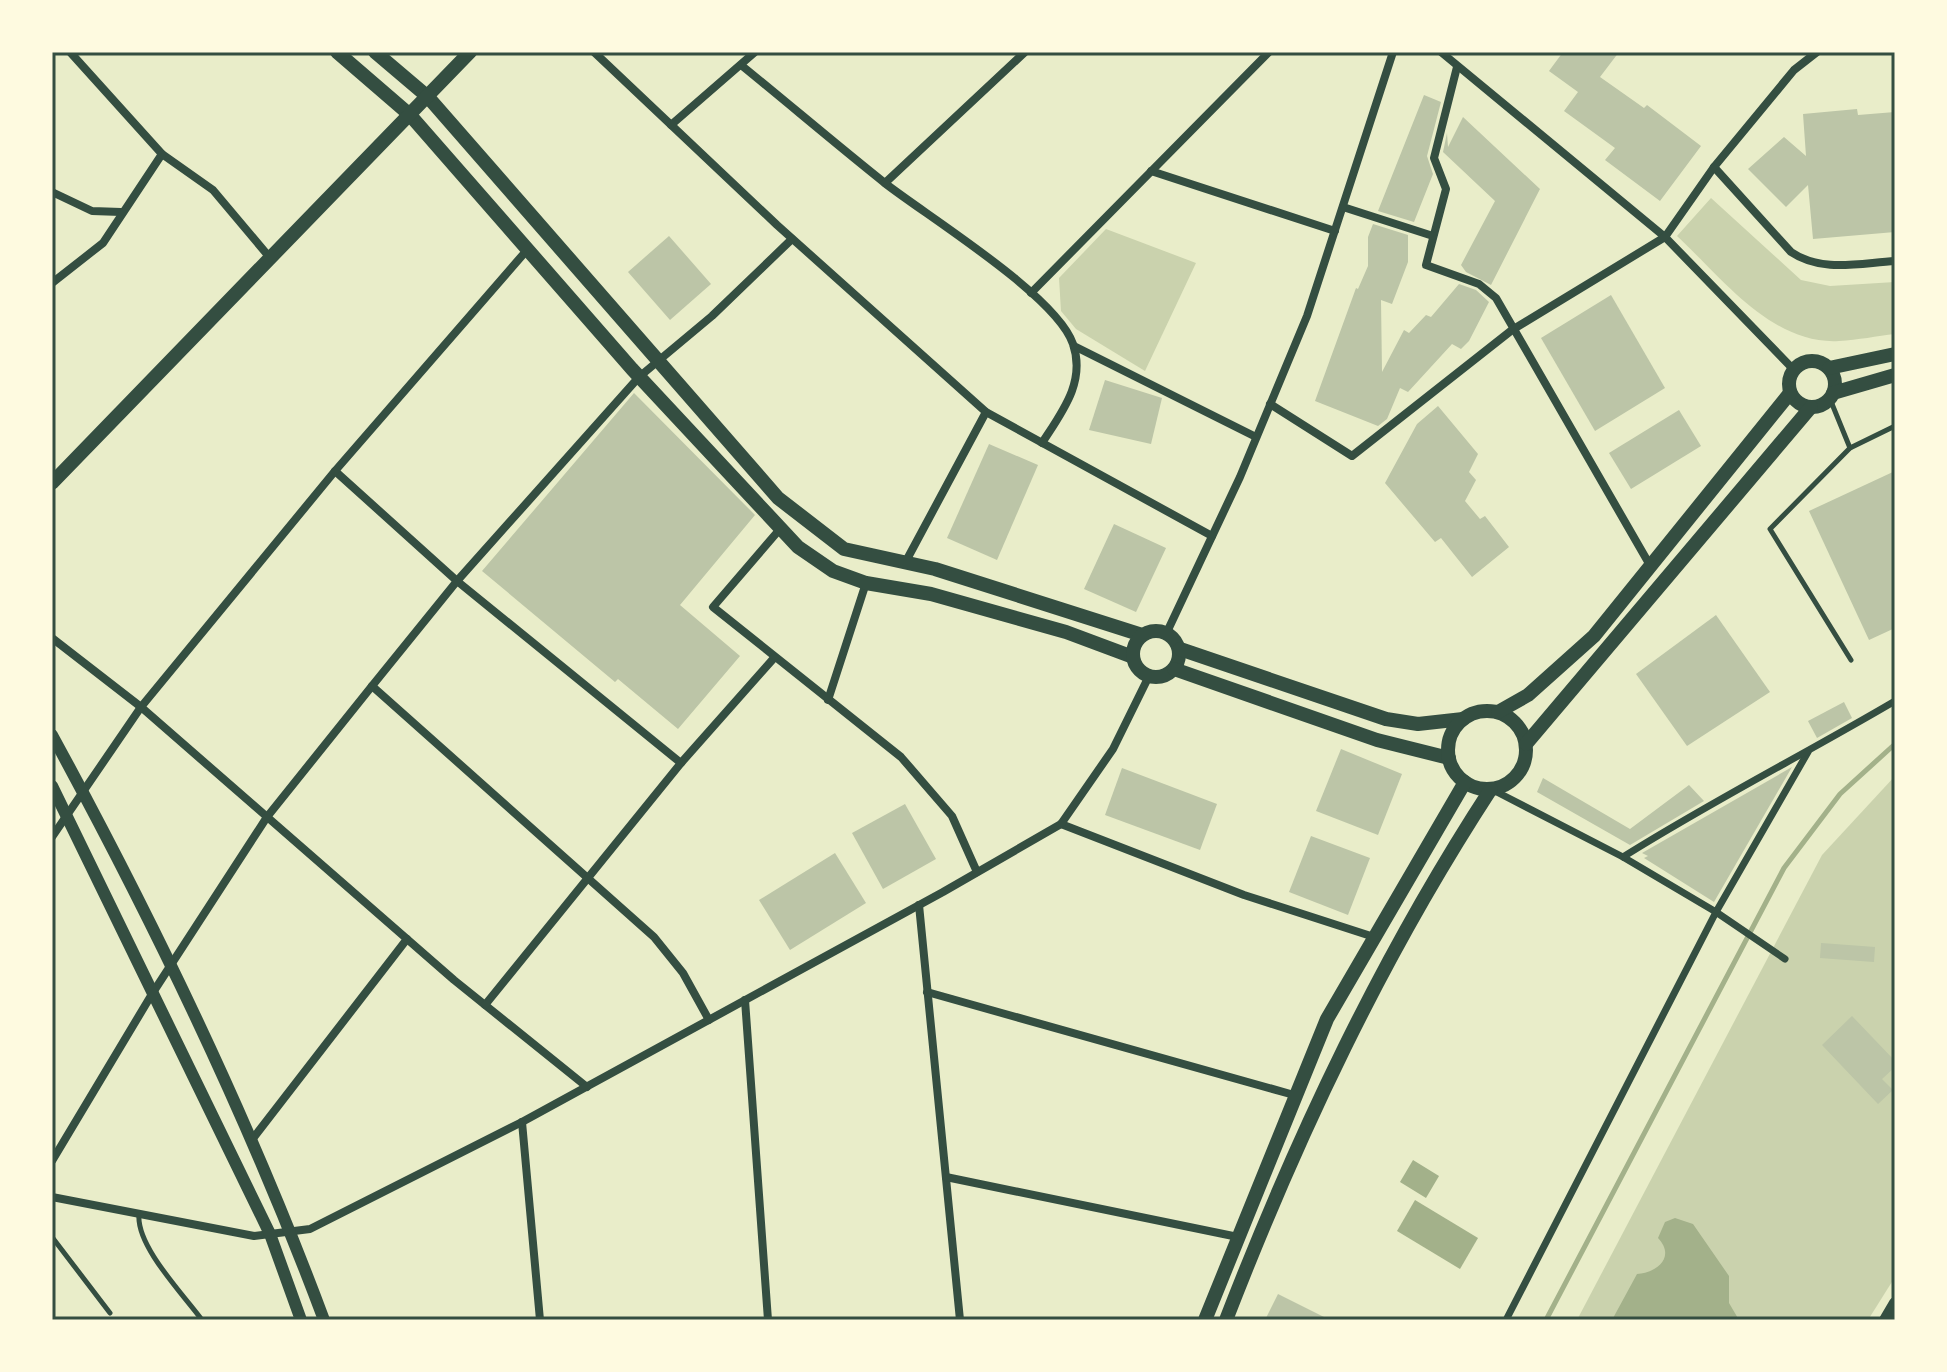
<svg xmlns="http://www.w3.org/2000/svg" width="1947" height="1372" viewBox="0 0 1947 1372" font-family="Helvetica,sans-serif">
	<rect width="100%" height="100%" fill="#e9edc9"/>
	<!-- green -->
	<g fill="#cad2ad">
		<path d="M1711 198 1801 280 1830 286 1895 282V334C1877 336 1858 340 1839 341 1772 345 1722 278 1677 236Z"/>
		<polygon points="1106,229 1196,263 1145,371 1076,329 1061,311 1059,278"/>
		<polygon points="1895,776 1895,1277 1868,1320 1577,1320 1822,855"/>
	</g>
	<!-- water -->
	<g fill="#a3b18a">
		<polygon points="1413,1160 1439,1176 1426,1198 1400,1182"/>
		<polygon points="1415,1200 1478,1238 1460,1269 1397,1231"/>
		<path d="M1675 1218 1693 1224 1729 1276V1303L1739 1320H1612L1637 1274C1657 1273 1676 1257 1658 1238L1665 1222Z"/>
	</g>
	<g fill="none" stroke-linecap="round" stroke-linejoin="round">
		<!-- stream -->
		<polyline stroke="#a3b18a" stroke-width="5" points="1546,1320 1784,868 1840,794 1895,744"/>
	</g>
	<!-- building -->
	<g fill="#bcc5a7">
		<polygon points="1563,52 1619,52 1600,77 1644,108 1647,105 1701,146 1660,201 1605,160 1615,148 1564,111 1578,92 1549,71"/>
		<polygon points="1424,95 1441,102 1427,156 1433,174 1414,222 1378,211"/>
		<polygon points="1857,109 1858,115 1895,112 1895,232 1813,239 1808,185 1786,207 1748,169 1784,137 1806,156 1803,114"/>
		<polygon points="1463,117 1540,189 1491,285 1466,272 1461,265 1495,201 1443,152 1447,133 1448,147"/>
		<polygon points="1373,224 1408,235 1408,262 1392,304 1381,300 1382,372 1404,330 1409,333 1426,315 1431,317 1459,284 1476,290 1489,302 1469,341 1461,349 1452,344 1408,392 1400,388 1387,419 1378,426 1315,401 1356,288 1358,289 1368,266 1368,237"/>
		<polygon points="669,236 711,284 670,320 628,272"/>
		<polygon points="1611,295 1665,388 1595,431 1541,338"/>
		<polygon points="1105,380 1162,398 1151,444 1089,430"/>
		<polygon points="634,393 755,515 680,605 740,656 678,729 618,679 615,682 482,571"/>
		<polygon points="1438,406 1478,454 1469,472 1476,480 1465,501 1480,519 1485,516 1509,547 1472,577 1441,538 1435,542 1385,483 1417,424"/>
		<polygon points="1679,410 1701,446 1631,489 1609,453"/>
		<polygon points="989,444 1038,465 997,560 947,538"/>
		<polygon points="1895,471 1895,628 1869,640 1809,511"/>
		<polygon points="1114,524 1166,548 1136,612 1084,589"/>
		<polygon points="1716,615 1770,692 1687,746 1636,674"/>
		<polygon points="1844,702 1852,718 1817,738 1808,721"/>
		<polygon points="1341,749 1402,774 1378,835 1316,811"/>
		<polygon points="1792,767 1714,902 1644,858 1648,856 1642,853"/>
		<polygon points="1122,768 1217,804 1200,850 1105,815"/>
		<polygon points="1543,778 1630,829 1689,785 1704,801 1630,845 1537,792"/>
		<polygon points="905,804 936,859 883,889 852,833"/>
		<polygon points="1311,836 1370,858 1348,915 1289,892"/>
		<polygon points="835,853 866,903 790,950 759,900"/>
		<polygon points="1821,943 1875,947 1874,962 1820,958"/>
		<polygon points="1852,1016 1895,1061 1895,1067 1882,1079 1893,1090 1878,1104 1822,1045"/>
		<polygon points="1278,1294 1330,1320 1265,1320"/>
	</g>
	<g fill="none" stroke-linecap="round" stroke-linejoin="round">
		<!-- service -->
		<g stroke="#344e41" stroke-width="5">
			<polyline points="1830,399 1850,448"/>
			<polyline points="1851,660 1770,529 1850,448 1895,426"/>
			<path d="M139 1214C136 1246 183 1294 202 1320"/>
			<polyline points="52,1237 110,1313"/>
		</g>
		<!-- pedestrian -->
		<g stroke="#344e41" stroke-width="7">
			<polyline points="1491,789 1623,857 1716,912 1808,752"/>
			<path d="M1623 857C1712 801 1805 754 1895 701"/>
			<polyline points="1506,1320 1716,912 1785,959"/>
		</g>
		<!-- minor -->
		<g stroke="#344e41" stroke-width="8">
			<polyline points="70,52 162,154 213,190 271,259"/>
			<polyline points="594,52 777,225 986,412 1212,536"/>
			<polyline points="1441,52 1665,237 1793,369"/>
			<path d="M741 65C789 104 837 145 886 184 930 218 1057 296 1073 344 1086 382 1062 412 1042 443"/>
			<polyline points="1457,67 1434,158 1446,189 1426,265 1479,284 1496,298 1651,567"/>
			<polyline points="671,125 755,52"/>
			<path d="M1714 167 1791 252C1822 273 1859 263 1895 261"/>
			<polyline points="1151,171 1335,231"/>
			<polyline points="885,183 1025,52"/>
			<polyline points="52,192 92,211 121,212"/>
			<polyline points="1343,207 1433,236"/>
			<polyline points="52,283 103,243 162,154"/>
			<polyline points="1031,293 1269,52"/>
			<polyline points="1074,346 1256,437"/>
			<polyline points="1270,404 1352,456 1512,330 1665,237 1714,167 1794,70 1817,52"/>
			<polyline points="335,471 457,581 681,763"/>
			<polyline points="780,529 713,607 901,757 952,816 977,872"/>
			<polyline points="905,563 986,412"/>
			<polyline points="1167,632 1240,477 1307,316 1393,52"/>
			<polyline points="52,638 141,707 454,980 587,1087"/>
			<polyline points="372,686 654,937 683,973 709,1020"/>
			<polyline points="828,700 866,583"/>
			<polyline points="1061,824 1244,895 1374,937"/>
			<polyline points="52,837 141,707 335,471 527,250"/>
			<polyline points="919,905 960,1320"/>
			<polyline points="927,992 1294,1095"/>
			<polyline points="745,1000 768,1320"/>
			<polyline points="485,1005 681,763 774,658"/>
			<polyline points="522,1122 540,1320"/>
			<polyline points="251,1141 407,939"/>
			<polyline points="52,1161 152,994 267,817 372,686 457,581 639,377 712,316 792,239"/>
			<polyline points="946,1177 1238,1237"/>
			<polyline points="52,1197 254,1236 310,1229 522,1122 943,892 1061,824 1113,749 1149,676"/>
		</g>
		<!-- tertiary -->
		<g stroke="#344e41" stroke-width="12">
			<path d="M52 735C155 924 249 1119 324 1320"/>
			<polyline points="52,786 270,1234 301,1320"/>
			<polyline points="1885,1320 1895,1303"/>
		</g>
		<!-- secondary -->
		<g stroke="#344e41" stroke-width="14">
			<polyline points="337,52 410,115 632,369 798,547 833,571 866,583 931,594 1066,632 1133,657"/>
			<polyline points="375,52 428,97 778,498 844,549 935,569 1142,635"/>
			<circle cx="1812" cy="384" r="23"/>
			<polyline points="1829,368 1895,354"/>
			<polyline points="1833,393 1895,375"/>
			<polyline points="52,483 470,52"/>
			<circle cx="1156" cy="654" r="23"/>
			<polyline points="1180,649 1386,719 1418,724 1463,719"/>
			<polyline points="1174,669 1377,740 1449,758"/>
			<circle cx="1487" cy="750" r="39"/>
			<polyline points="1498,712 1528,695 1594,636 1790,393"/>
			<polyline points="1526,744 1811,407"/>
			<polyline points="1205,1320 1327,1019 1465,782"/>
			<path d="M1226 1320C1298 1134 1382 956 1491 789"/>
		</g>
	</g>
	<!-- border -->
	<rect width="1947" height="1372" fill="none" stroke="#fefae0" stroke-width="108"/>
	<rect x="54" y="54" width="1839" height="1264" fill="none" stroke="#344e41" stroke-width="3"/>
</svg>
